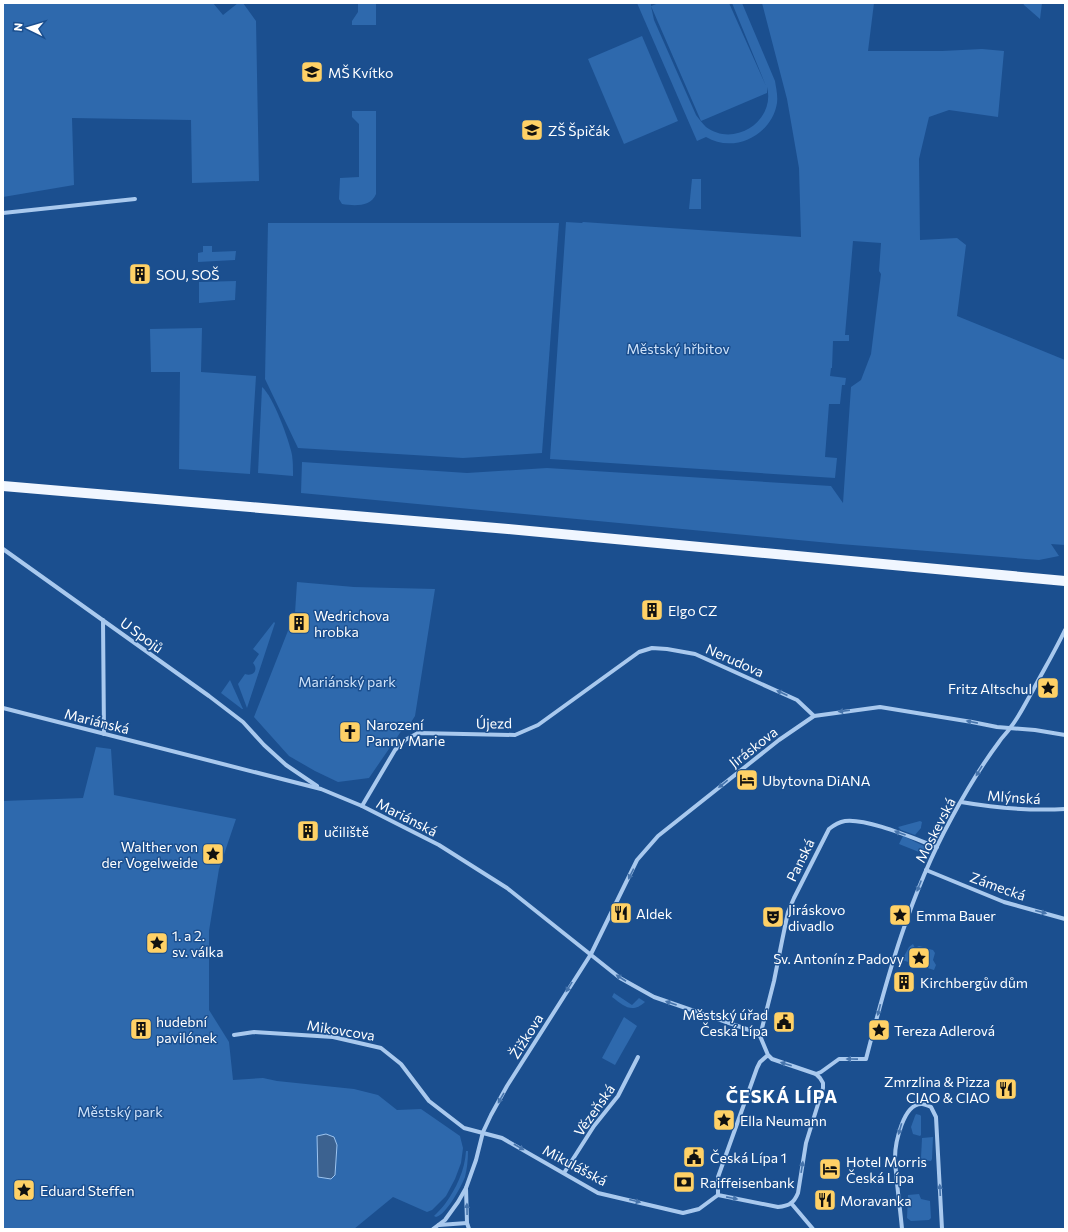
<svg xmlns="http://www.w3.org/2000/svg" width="1068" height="1232" viewBox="0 0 1068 1232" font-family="Commissioner,sans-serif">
	<rect width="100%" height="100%" fill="#1b4f8f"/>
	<!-- green -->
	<g fill="#2e69ad" fill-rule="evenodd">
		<polygon points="3,3 213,3 223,15 238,3 243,3 256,21 259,181 192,183 191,120 72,118 74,185 3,197"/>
		<polygon points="358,3 376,3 376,25 352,25 352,21 358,12"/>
		<path d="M637 3H651V6L659 3H729L766 86 732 3H742L775 81C776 88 778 95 777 103 772 135 734 154 706 137L697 141ZM651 6 701 121 767 93V87C776 121 734 148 706 127 702 123 699 119 696 115L654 20Z"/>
		<polygon points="762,3 874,3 868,51 942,51 982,49 1004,51 998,117 949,110 929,117 919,159 920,240 957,238 966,245 957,316 1065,360 1065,545 1051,544 1059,556 1039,560 840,544 301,493 302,462 467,473 547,468 831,486 843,503 851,387 861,380 871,354 881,274 879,271 881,243 853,241 845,335 849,335 849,341 833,341 832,368 831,368 830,376 846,378 845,385 842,385 840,404 829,404 825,457 837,458 835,478 550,459 566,222 582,223 583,222 801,237 799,168 787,99"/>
		<polygon points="1023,3 1042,3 1040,19 1024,5"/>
		<polygon points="642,36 678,121 624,144 588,59"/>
		<path d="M352 111H376V194C371 207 354 206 342 204L339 199 340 178 359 177V124L352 117Z"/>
		<polygon points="692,179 701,179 701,209 689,209"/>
		<polygon points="268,223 559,223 542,453 463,458 298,448 265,379"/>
		<polygon points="203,246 212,246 212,252 236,251 235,260 198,262 198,253 203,252"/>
		<polygon points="236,281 235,300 199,303 199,282"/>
		<polygon points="202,328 201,372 256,376 250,474 179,469 180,372 151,372 150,329"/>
		<path d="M262 387C273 396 289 440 292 455 293 462 293 469 293 476L258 473Z"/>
		<polygon points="297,582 354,587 435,589 415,716 408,727 404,727 369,778 338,782 315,771 289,756 254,717 295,613"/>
		<path d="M274 622 275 623 247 708 238 684 245 674C253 677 259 670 253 663L259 654 253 649Z"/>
		<polygon points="230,680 243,709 242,709 221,693"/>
		<polygon points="96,747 111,749 114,795 236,819 219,869 209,931 209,1010 229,1042 233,1080 263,1078 277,1081 354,1089 378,1095 397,1110 421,1109 460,1136 463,1148 461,1163 455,1179 446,1196 432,1210 427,1212 393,1197 354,1229 3,1229 3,801 83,798"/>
		<polygon points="920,821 922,822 921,827 921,828 915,835 901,830 898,827"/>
		<polygon points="903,836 924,846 926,848 924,854 899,844"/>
		<polygon points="913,944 915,948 919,946 923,947 925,951 929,949 933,950 935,953 933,960 936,965 934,970 902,960 909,947"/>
		<path d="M614 993 632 1005 639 998 645 1002C632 1014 624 1006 612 997Z"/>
		<polygon points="624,1017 637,1026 615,1065 602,1058"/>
		<polygon points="916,1114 920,1115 921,1116 921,1135 920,1136 913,1134 911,1127 915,1116"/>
		<polygon points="933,1137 932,1159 931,1161 923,1160 921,1158 922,1138"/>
		<path d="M466 1151H468C468 1160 467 1169 465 1177 461 1187 446 1215 436 1217L434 1216C438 1212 442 1208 445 1204 456 1189 465 1170 466 1151Z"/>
		<polygon points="919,1194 921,1199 930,1201 931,1218 929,1220 911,1221 907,1218 908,1195"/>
	</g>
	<!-- water -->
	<polygon fill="#3c6290" stroke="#9cc4f0" points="326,1134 334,1137 337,1145 335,1175 331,1179 318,1177 317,1136"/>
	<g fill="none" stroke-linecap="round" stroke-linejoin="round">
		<!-- street -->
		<g stroke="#a9c9ee" stroke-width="4">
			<polyline points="3,213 135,199"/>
			<polyline points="3,549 209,696 243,722 264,745 286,765 317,786"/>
			<polyline points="103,620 104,734"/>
			<polyline points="3,708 321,789 362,806 439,845 507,888 620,978 654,997 755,1032 760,1036"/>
			<path d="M961 802C996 808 1029 811 1065 809"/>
			<polyline points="362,806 395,750 405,740 418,733 515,735 538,725 639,652 652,648 667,649 695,654 797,700 814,716"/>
			<polyline points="926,870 1004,902 1065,919"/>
			<polyline points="234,1035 254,1032 333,1037 381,1048 401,1064 429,1101 464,1128 502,1138 598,1193 683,1213 699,1209 718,1195"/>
			<path d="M760 1036 768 1055 772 1059 816 1074 820 1078 823 1083V1088L806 1143 798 1193C794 1203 789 1206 778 1207L718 1195V1177L757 1068 760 1062 768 1055"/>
			<path d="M760 1036 774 981 782 941 788 912 794 898 829 829C834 825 839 822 845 821 867 818 915 839 937 847"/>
			<path d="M816 1074 821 1072 839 1059H866C887 977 910 894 951 819 965 793 981 766 999 742 1002 737 1007 733 1010 728 1019 717 1025 704 1032 692 1043 671 1055 651 1065 630"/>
			<polyline points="564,1173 594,1126 618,1096 638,1057"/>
			<polyline points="466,1188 467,1223 469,1229"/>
			<polyline points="791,1203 813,1229"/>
			<polyline points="439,1225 467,1223"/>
			<polyline points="433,1229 445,1220 458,1202 466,1188 476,1160 483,1132 491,1115 507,1086 591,954 637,860 658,836 779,740 814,716 880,707 972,722 997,727 1035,730 1065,735"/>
			<path d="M902 1229C900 1206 896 1181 895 1158 895 1144 903 1103 922 1104 925 1104 928 1106 931 1107L936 1117 942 1229"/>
		</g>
		<!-- primary -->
		<polyline stroke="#f0f6ff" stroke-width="10" points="3,486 508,529 1065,581"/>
	</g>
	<!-- one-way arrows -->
	<defs><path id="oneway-solid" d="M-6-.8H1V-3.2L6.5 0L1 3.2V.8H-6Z"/></defs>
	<g fill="#4674ac">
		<use href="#oneway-solid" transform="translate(782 693) rotate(-156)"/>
		<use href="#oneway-solid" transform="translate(844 711) rotate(173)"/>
		<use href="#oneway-solid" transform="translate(972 722) rotate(-169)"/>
		<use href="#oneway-solid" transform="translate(979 771) rotate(121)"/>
		<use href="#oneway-solid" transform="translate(723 784) rotate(141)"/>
		<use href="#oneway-solid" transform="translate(900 833) rotate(-160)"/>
		<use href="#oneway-solid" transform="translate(631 874) rotate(117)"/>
		<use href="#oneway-solid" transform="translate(919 886) rotate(112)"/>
		<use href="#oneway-solid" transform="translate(1041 912) rotate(15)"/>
		<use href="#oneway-solid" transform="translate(621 978) rotate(-147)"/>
		<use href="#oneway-solid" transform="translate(569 987) rotate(122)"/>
		<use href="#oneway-solid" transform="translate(671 1003) rotate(-161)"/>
		<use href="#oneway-solid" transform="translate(879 1010) rotate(104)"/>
		<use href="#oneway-solid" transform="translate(852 1059) rotate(-179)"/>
		<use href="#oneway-solid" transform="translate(786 1064) rotate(-163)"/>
		<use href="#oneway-solid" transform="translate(501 1098) rotate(120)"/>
		<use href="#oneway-solid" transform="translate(900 1129) rotate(106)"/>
		<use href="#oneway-solid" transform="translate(519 1147) rotate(30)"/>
		<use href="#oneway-solid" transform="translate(802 1167) rotate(-81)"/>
		<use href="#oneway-solid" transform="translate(940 1190) rotate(-93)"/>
		<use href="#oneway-solid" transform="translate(732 1198) rotate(11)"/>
		<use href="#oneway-solid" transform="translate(635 1201) rotate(14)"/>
		<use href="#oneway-solid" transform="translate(467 1209) rotate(-91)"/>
	</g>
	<!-- icons -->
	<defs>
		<g id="school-square" transform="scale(1.15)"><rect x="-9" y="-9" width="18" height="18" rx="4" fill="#ffd166" stroke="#1b4f8f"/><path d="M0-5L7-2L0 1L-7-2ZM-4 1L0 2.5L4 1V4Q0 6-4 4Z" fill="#111"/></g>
		<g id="building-square" transform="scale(1.15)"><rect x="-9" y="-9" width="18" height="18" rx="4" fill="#ffd166" stroke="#1b4f8f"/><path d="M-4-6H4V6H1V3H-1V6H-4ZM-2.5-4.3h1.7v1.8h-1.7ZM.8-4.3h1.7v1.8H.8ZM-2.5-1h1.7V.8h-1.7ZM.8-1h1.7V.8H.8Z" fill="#111"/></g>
		<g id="sight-square" transform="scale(1.15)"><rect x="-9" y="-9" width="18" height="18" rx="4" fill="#ffd166" stroke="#1b4f8f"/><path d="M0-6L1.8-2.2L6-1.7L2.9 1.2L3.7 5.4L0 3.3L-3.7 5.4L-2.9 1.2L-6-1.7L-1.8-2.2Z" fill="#111"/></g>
		<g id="church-square" transform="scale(1.15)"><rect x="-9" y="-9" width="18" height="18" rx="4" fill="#ffd166" stroke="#1b4f8f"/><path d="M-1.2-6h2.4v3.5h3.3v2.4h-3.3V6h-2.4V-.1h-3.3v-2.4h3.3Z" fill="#111"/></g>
		<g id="hotel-square" transform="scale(1.15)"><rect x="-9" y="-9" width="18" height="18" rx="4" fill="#ffd166" stroke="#1b4f8f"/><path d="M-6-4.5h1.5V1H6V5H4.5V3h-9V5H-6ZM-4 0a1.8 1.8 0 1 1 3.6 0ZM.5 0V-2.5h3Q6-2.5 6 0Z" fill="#111"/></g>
		<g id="restaurant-square" transform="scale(1.15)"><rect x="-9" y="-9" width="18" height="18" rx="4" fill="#ffd166" stroke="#1b4f8f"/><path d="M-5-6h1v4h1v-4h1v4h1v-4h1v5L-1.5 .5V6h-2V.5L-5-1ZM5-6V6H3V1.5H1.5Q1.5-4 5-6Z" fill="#111"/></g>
		<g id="theatre-square" transform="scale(1.15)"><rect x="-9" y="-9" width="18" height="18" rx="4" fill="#ffd166" stroke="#1b4f8f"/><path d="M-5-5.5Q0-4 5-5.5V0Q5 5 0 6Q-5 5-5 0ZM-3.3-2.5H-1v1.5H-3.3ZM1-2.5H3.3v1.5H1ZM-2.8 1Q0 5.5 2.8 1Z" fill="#111"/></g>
		<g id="civic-square" transform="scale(1.15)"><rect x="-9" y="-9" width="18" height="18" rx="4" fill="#ffd166" stroke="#1b4f8f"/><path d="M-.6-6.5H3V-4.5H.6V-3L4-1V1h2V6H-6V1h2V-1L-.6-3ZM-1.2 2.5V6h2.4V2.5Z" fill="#111"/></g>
		<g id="bank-square" transform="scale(1.15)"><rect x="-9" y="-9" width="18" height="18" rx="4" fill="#ffd166" stroke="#1b4f8f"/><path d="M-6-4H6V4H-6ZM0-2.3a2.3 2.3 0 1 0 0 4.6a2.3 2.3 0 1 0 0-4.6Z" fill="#111"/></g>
	</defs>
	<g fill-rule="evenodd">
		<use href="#school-square" x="312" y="72"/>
		<use href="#school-square" x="532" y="130"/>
		<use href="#building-square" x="140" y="274"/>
		<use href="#building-square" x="652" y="610"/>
		<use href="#building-square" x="299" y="623"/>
		<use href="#sight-square" x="1048" y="688"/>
		<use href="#church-square" x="350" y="732"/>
		<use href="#hotel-square" x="747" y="780"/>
		<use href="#building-square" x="308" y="831"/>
		<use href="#sight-square" x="213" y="854"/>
		<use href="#restaurant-square" x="621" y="913"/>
		<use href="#sight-square" x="900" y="915"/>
		<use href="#theatre-square" x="773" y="917"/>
		<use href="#sight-square" x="157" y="943"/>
		<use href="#sight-square" x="919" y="958"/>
		<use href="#building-square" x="904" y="982"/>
		<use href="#civic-square" x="784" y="1022"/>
		<use href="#building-square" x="141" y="1029"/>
		<use href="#sight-square" x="879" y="1030"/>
		<use href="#restaurant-square" x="1006" y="1089"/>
		<use href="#sight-square" x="724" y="1120"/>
		<use href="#civic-square" x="694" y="1157"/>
		<use href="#hotel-square" x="830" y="1169"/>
		<use href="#bank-square" x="684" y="1182"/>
		<use href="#sight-square" x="24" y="1190"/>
		<use href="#restaurant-square" x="825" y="1200"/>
	</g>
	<g text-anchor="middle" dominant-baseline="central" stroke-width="3" stroke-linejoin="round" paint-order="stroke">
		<!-- poi labels -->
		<g font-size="14" fill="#fff" stroke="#1b4f8f" text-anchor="start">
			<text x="328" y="72">MŠ Kvítko</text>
			<text x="548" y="130">ZŠ Špičák</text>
			<text x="156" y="274">SOU, SOŠ</text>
			<text x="668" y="610">Elgo CZ</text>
			<text x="314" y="615">Wedrichova<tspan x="314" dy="16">hrobka</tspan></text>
			<text x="1032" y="688" text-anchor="end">Fritz Altschul</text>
			<text x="366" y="724">Narození<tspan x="366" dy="16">Panny Marie</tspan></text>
			<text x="762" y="780">Ubytovna DiANA</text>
			<text x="324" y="831">učiliště</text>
			<text x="198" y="846" text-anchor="end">Walther von<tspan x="198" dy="16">der Vogelweide</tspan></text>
			<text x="788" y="909">Jiráskovo<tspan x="788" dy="16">divadlo</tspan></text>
			<text x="636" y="913">Aldek</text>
			<text x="916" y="915">Emma Bauer</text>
			<text x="172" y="935">1. a 2.<tspan x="172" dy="16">sv. válka</tspan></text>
			<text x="904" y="958" text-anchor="end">Sv. Antonín z Padovy</text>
			<text x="920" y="982">Kirchbergův dům</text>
			<text x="768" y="1014" text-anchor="end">Městský úřad<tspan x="768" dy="16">Česká Lípa</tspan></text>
			<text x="156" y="1021">hudební<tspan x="156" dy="16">pavilónek</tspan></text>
			<text x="894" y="1030">Tereza Adlerová</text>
			<text x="990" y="1081" text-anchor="end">Zmrzlina &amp; Pizza<tspan x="990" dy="16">CIAO &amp; CIAO</tspan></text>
			<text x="740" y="1120">Ella Neumann</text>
			<text x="710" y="1157">Česká Lípa 1</text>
			<text x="846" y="1161">Hotel Morris<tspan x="846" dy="16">Česká Lípa</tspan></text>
			<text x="700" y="1182">Raiffeisenbank</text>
			<text x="40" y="1190">Eduard Steffen</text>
			<text x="840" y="1200">Moravanka</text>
		</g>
		<!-- park labels -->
		<g font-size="14" fill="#cfe3fa" stroke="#1b4f8f">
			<text x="678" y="348">Městský hřbitov</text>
			<text x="347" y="681">Mariánský park</text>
			<text x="120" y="1111">Městský park</text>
		</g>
		<!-- street labels -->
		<g font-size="14" fill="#fff" stroke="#1b4f8f">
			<text transform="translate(142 635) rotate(36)">U Spojů</text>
			<text transform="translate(735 660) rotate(24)">Nerudova</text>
			<text transform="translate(97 721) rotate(14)">Mariánská</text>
			<text transform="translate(494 723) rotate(-1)">Újezd</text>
			<text transform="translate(753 747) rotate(-38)">Jiráskova</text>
			<text transform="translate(1014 797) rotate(4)">Mlýnská</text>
			<text transform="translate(407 817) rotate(27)">Mariánská</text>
			<text transform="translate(935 830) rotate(-63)">Moskevská</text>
			<text transform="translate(800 860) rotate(-64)">Panská</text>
			<text transform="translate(998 886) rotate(20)">Zámecká</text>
			<text transform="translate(341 1030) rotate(9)">Mikovcova</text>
			<text transform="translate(526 1036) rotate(-58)">Žižkova</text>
			<text transform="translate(594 1110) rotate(-55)">Vězeňská</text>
			<text transform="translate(575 1165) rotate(28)">Mikulášská</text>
		</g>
		<!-- district labels -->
		<g font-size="18" font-weight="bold" letter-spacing="1" fill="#fff" stroke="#1b4f8f">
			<text x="782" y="1096">ČESKÁ LÍPA</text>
		</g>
	</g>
	<!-- border -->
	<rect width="1068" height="1232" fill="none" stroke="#ffffff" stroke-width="8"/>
	<!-- north arrow -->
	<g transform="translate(28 28) rotate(275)" stroke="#1b4f8f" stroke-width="3" paint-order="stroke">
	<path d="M0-3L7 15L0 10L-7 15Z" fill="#ffffff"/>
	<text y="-6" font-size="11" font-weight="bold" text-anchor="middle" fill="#ffffff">N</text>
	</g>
</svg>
